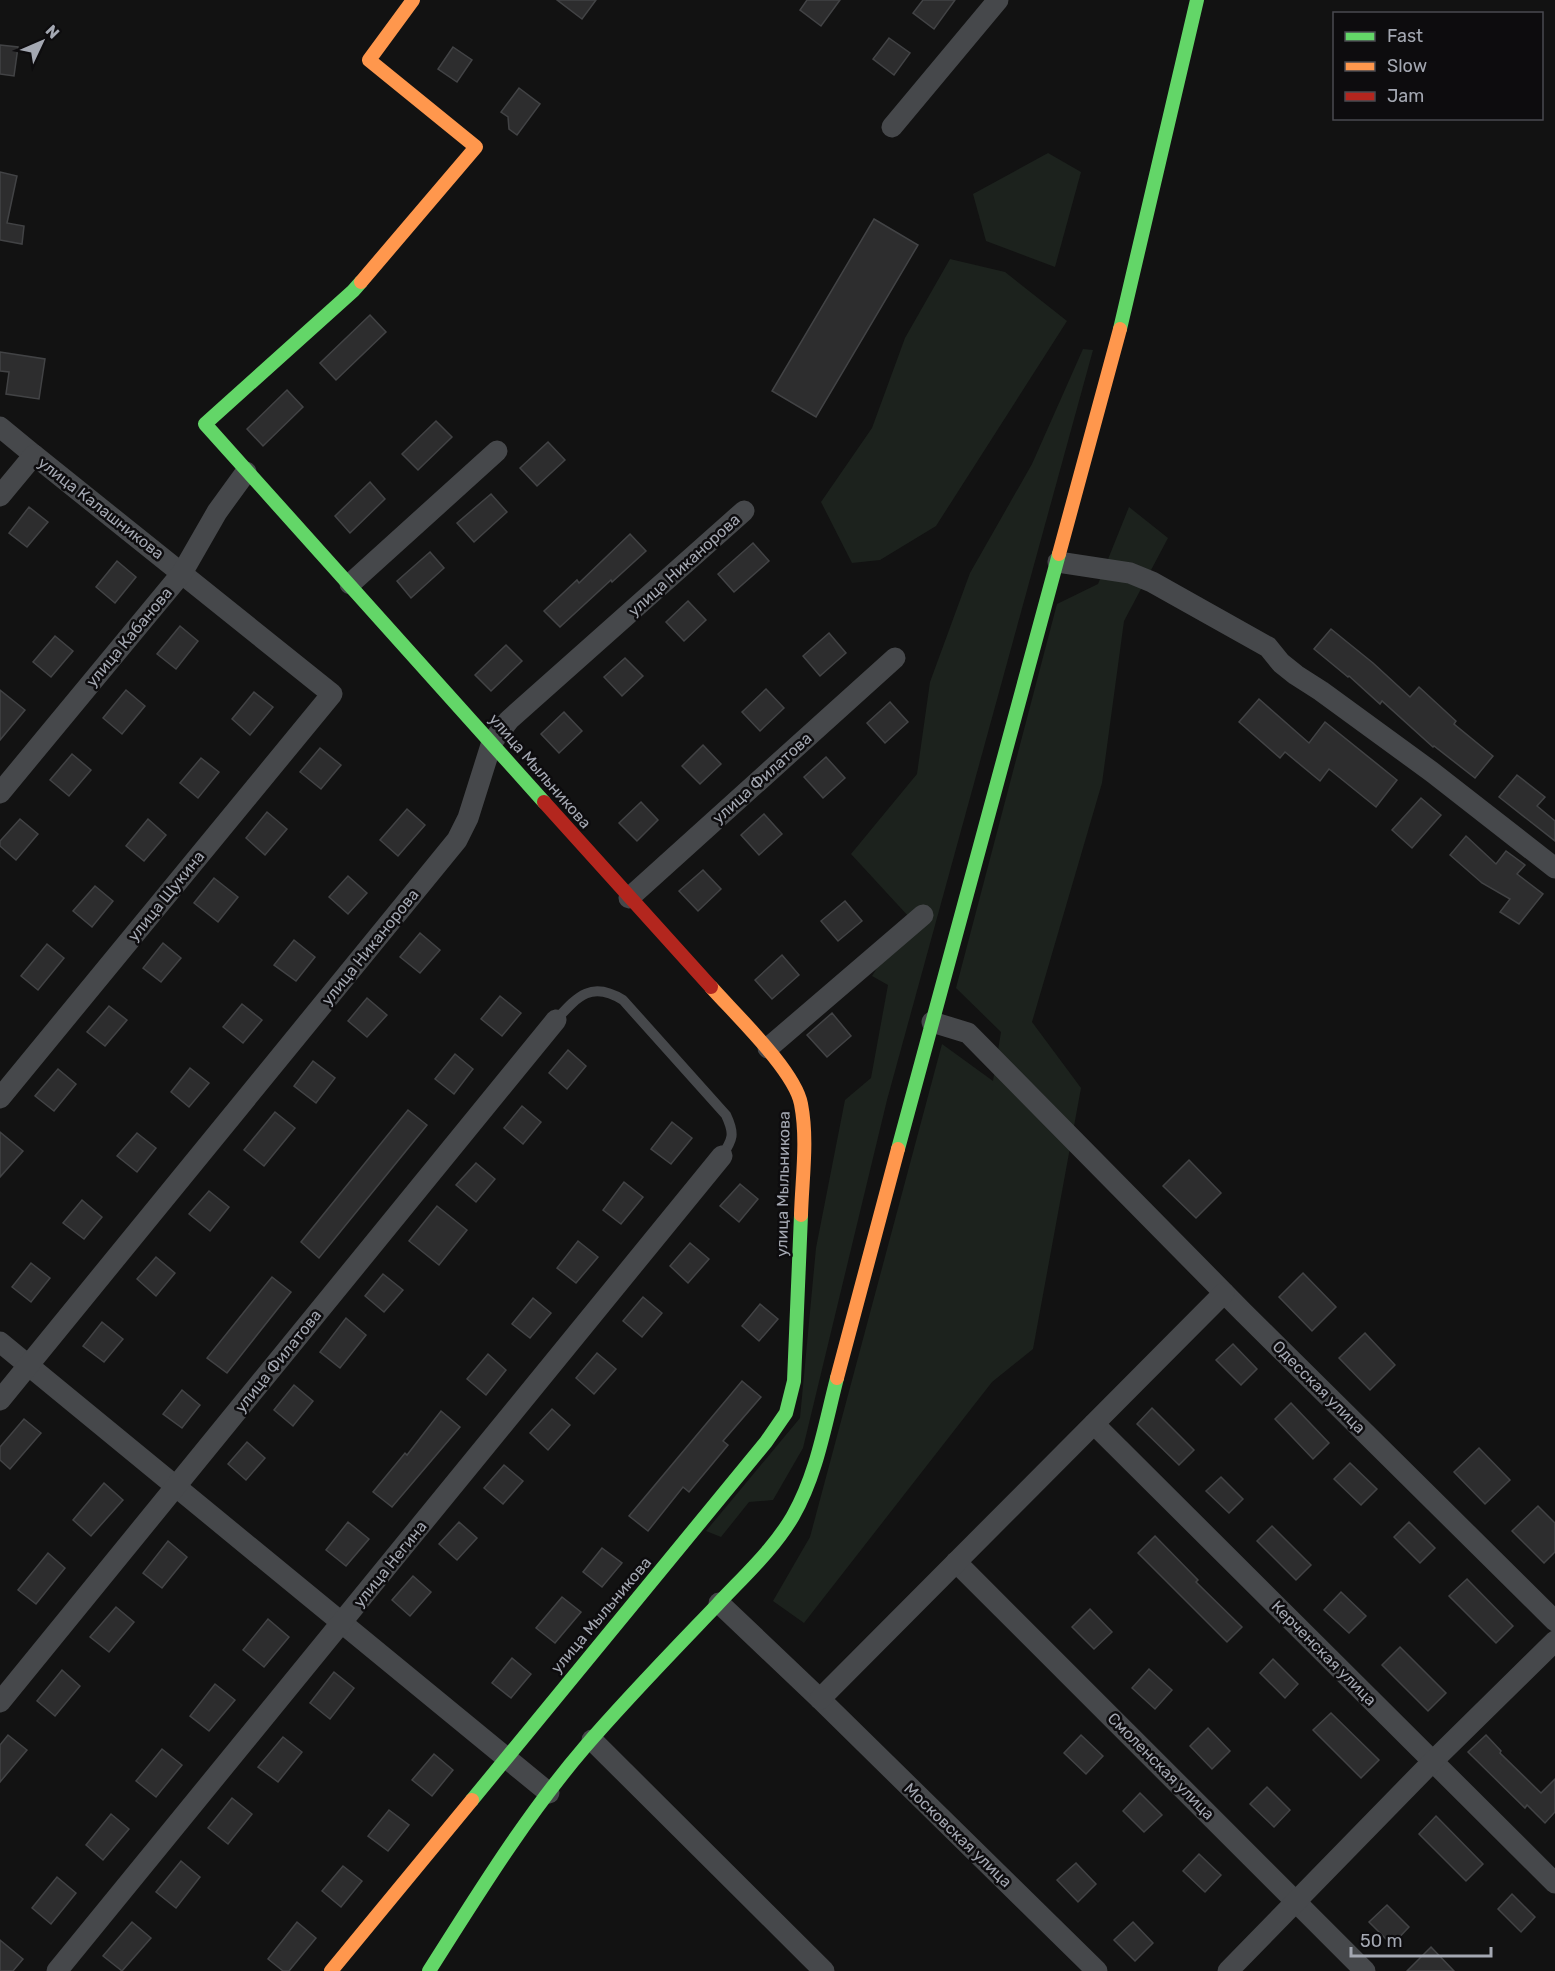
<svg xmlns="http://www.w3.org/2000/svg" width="1555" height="1971" viewBox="0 0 1555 1971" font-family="Rubik,sans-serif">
	<rect width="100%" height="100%" fill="#121212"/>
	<!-- green -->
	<g fill="#1c221d">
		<polygon points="1048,153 1081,172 1055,267 986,241 973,194"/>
		<polygon points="950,259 1005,272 1067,321 936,526 880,560 852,563 821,502 872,428 905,338"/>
		<polygon points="1083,349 1093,350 887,1100 803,1448 773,1500 749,1502 721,1537 706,1531 800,1418 816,1248 845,1100 871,1078 888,985 872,976 909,917 851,854 917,774 930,682 970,573 1032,464"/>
		<polygon points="1129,507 1168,538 1124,621 1102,783 1032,1022 1081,1088 1033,1349 992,1382 804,1623 773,1601 810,1537 942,1044 993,1081 1001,1032 956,988 1057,604 1098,584"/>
	</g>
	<!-- building -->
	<g fill="#2d2d2e" stroke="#424345" stroke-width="1.5">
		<polygon points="557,0 596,0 582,19"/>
		<polygon points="807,0 840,0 821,26 800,10"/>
		<polygon points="923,0 955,0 934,29 913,13"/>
		<polygon points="889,38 910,53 894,75 873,59"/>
		<polygon points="0,45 18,47 14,76 0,74"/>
		<polygon points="453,47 472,60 457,82 438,69"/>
		<polygon points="519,88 540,104 517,135 509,129 508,117 501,112"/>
		<polygon points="0,172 17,176 7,223 24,226 22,244 0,240"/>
		<polygon points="874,219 918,245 816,417 772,391"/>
		<polygon points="370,315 386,332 336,380 320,363"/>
		<polygon points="0,352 45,359 39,399 6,394 9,372 0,371"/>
		<polygon points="287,390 303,407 263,446 247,429"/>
		<polygon points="436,421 452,437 418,470 402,454"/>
		<polygon points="548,442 565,460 537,486 520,468"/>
		<polygon points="370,482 385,499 350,533 335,516"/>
		<polygon points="491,494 507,512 474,542 457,523"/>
		<polygon points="29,507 48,522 27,547 9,533"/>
		<polygon points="630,534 646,551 612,582 611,580 560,627 544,611 577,580 579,583"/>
		<polygon points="753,543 769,561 734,592 718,574"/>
		<polygon points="430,552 444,568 411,598 397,581"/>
		<polygon points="117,561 136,577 115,603 96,587"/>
		<polygon points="688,601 706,620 684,641 666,622"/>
		<polygon points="180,626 198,641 176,669 157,654"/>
		<polygon points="1331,629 1373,663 1410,697 1419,687 1456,721 1454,724 1493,756 1475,778 1434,746 1433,747 1382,701 1380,704 1349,676 1348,677 1314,649"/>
		<polygon points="829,633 846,653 820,676 803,656"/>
		<polygon points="55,636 73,651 51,677 33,662"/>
		<polygon points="506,645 522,661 491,691 475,675"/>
		<polygon points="625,658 643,676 622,696 604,677"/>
		<polygon points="766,689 784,708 760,731 742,712"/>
		<polygon points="0,690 25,710 0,740"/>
		<polygon points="126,690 145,706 122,734 103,718"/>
		<polygon points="254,692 273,707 250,735 232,719"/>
		<polygon points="1259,699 1309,743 1325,722 1397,780 1376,807 1329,769 1320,781 1285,752 1280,758 1239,722"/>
		<polygon points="890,702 908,722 885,743 867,723"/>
		<polygon points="564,712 582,731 559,753 541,734"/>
		<polygon points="703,745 721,764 700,784 682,766"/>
		<polygon points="320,748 341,765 321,789 300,772"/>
		<polygon points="72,754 91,770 69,796 50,780"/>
		<polygon points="826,757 845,778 823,798 804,777"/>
		<polygon points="201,758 219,772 198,798 180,783"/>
		<polygon points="1517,775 1545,797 1537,806 1555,821 1555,841 1499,797"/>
		<polygon points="1421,798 1441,815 1412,848 1392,830"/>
		<polygon points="641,802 658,820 637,841 619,823"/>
		<polygon points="407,809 425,825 398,856 380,840"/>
		<polygon points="267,812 287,829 265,855 246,838"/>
		<polygon points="764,814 782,834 759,855 741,835"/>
		<polygon points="20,819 38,834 16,860 0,846 0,841"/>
		<polygon points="148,819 166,835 144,861 126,846"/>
		<polygon points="1466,836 1496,864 1506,851 1525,865 1517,874 1543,894 1519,924 1500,912 1510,899 1482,883 1450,855"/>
		<polygon points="703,870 721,889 698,911 679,891"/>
		<polygon points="348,876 367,893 348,914 329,897"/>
		<polygon points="214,878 238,897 218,922 194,903"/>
		<polygon points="95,886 113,901 92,927 73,911"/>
		<polygon points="845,901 862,921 838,941 821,921"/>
		<polygon points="420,933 440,950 420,973 400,957"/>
		<polygon points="294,940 315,957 296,981 274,965"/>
		<polygon points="163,943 181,958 161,982 143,968"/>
		<polygon points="47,944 64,958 38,990 21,976"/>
		<polygon points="782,955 799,975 772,999 755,980"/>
		<polygon points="500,996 521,1013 502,1036 481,1019"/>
		<polygon points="367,998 387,1015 367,1037 348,1021"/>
		<polygon points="242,1004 262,1020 243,1043 223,1027"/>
		<polygon points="109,1006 127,1020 105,1046 87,1032"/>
		<polygon points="832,1013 851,1036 827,1057 807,1035"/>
		<polygon points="568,1050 586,1066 567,1089 549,1073"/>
		<polygon points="455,1054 473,1069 454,1094 435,1079"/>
		<polygon points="313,1061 335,1078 316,1103 294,1086"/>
		<polygon points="190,1068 209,1083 189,1107 171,1092"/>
		<polygon points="58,1069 76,1084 54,1111 35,1096"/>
		<polygon points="522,1106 541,1122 523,1144 504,1128"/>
		<polygon points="408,1110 427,1125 319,1258 301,1242"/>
		<polygon points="275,1112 295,1128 264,1166 244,1150"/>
		<polygon points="672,1122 692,1138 671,1164 651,1149"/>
		<polygon points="0,1132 23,1151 0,1177"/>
		<polygon points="137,1133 156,1148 137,1172 117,1156"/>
		<polygon points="1189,1160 1221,1193 1196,1218 1163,1186"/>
		<polygon points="476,1163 495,1179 476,1202 456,1185"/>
		<polygon points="624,1182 643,1197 621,1224 603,1210"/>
		<polygon points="740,1184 758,1199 739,1222 720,1206"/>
		<polygon points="209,1191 229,1207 210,1231 189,1214"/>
		<polygon points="82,1200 102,1217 84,1239 63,1223"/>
		<polygon points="437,1206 467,1230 439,1265 409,1241"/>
		<polygon points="578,1241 598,1257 576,1283 557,1268"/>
		<polygon points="690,1243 709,1259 688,1283 670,1266"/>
		<polygon points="156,1257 175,1273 156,1296 137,1279"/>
		<polygon points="31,1263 50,1278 31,1302 12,1287"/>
		<polygon points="1303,1273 1336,1307 1312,1331 1279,1297"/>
		<polygon points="383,1274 403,1290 384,1312 365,1296"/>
		<polygon points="272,1277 291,1292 227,1373 207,1358"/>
		<polygon points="643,1297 662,1313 642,1337 623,1321"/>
		<polygon points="533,1298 551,1313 530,1338 512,1324"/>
		<polygon points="760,1304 778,1319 759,1341 742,1326"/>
		<polygon points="346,1318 366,1335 340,1368 320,1352"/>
		<polygon points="102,1322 123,1339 104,1362 83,1346"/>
		<polygon points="1365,1333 1395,1365 1370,1390 1339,1358"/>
		<polygon points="1233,1344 1257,1369 1241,1385 1216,1360"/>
		<polygon points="597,1353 616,1369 594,1394 576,1378"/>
		<polygon points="488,1354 506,1370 486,1395 467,1379"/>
		<polygon points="742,1381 761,1397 723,1441 728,1445 689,1492 683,1487 648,1531 629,1516"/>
		<polygon points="294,1385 313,1401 293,1426 274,1410"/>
		<polygon points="182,1390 200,1405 182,1428 163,1414"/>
		<polygon points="1291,1403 1329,1443 1313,1459 1275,1419"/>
		<polygon points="1152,1408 1194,1450 1179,1465 1137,1424"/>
		<polygon points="552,1409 570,1425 548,1450 530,1433"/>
		<polygon points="441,1411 460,1427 392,1507 373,1492 405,1453 407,1455"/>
		<polygon points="24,1419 41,1433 10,1469 0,1460 0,1447"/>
		<polygon points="247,1442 265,1458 246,1480 228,1464"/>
		<polygon points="1479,1448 1510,1480 1485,1504 1454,1472"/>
		<polygon points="1350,1463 1377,1489 1361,1505 1334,1479"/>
		<polygon points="504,1465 523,1481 503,1504 484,1488"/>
		<polygon points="1221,1477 1243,1499 1229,1513 1206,1491"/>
		<polygon points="104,1483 123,1500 91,1536 73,1520"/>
		<polygon points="1538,1506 1555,1523 1555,1552 1544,1563 1512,1531"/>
		<polygon points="348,1522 369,1539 346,1566 326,1550"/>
		<polygon points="459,1522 477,1538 457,1560 439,1544"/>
		<polygon points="1409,1522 1435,1548 1420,1563 1394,1537"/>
		<polygon points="1272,1526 1311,1565 1296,1580 1257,1541"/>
		<polygon points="1155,1536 1198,1580 1196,1582 1242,1627 1227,1642 1138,1553"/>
		<polygon points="168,1541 187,1557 162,1588 143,1573"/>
		<polygon points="602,1548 622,1563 602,1587 583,1572"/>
		<polygon points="48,1553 65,1568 36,1604 18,1590"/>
		<polygon points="413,1576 431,1592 410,1616 392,1600"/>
		<polygon points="1467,1579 1513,1626 1496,1643 1449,1596"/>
		<polygon points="1341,1592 1366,1616 1349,1633 1324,1610"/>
		<polygon points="562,1597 581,1612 555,1643 536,1628"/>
		<polygon points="116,1607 134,1622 109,1652 90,1637"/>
		<polygon points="1090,1609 1112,1632 1094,1649 1072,1627"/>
		<polygon points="268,1619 289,1637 264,1667 243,1650"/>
		<polygon points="1400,1647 1446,1693 1428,1711 1382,1665"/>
		<polygon points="512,1658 531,1674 511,1698 492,1683"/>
		<polygon points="1273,1659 1298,1684 1285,1698 1260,1673"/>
		<polygon points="1149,1669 1172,1690 1155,1709 1132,1688"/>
		<polygon points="62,1670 80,1686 55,1716 37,1701"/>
		<polygon points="334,1672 354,1688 330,1719 310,1703"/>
		<polygon points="215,1684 235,1700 209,1731 190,1716"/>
		<polygon points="1331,1713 1379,1760 1361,1778 1313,1730"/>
		<polygon points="1208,1728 1230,1751 1212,1769 1190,1746"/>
		<polygon points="8,1735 27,1750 0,1782 0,1745"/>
		<polygon points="1081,1735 1103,1756 1086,1774 1064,1753"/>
		<polygon points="1486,1735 1501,1751 1500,1753 1541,1793 1555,1779 1555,1812 1545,1823 1527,1805 1525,1808 1468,1752"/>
		<polygon points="283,1737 302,1752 278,1782 258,1767"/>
		<polygon points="162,1749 182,1765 156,1797 136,1781"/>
		<polygon points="434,1754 453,1770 432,1796 412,1780"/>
		<polygon points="1267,1787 1290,1810 1274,1827 1250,1804"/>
		<polygon points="1140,1793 1162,1815 1144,1832 1123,1811"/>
		<polygon points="232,1798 252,1814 228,1844 208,1828"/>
		<polygon points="389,1810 409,1825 388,1851 368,1836"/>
		<polygon points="111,1814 129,1829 103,1860 86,1845"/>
		<polygon points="1436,1816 1483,1864 1466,1881 1419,1834"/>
		<polygon points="1199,1854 1221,1875 1205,1892 1183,1871"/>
		<polygon points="181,1861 200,1877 176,1908 156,1892"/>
		<polygon points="1076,1863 1096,1884 1078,1902 1057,1880"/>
		<polygon points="343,1866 362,1881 341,1907 322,1891"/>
		<polygon points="57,1877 76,1893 51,1924 32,1908"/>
		<polygon points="1512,1894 1535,1917 1521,1932 1498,1909"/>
		<polygon points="1387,1905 1409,1927 1392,1945 1369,1922"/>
		<polygon points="132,1922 151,1938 122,1971 103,1956"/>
		<polygon points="297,1922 316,1938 289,1971 283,1971 268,1959"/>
		<polygon points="1133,1922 1153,1943 1135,1961 1114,1940"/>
		<polygon points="0,1940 23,1959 13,1971 0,1971"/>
		<polygon points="1431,1947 1454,1971 1407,1971"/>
	</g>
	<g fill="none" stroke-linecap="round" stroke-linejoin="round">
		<!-- lane -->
		<path stroke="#46484b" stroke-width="10" d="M556 1020C577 997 591 980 623 1000L726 1115C735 1134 733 1139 722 1156"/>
		<!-- street -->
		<g stroke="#46484b" stroke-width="21">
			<polyline points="892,127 998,0"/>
			<polyline points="0,427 34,455"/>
			<polyline points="0,496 34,455 332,694 0,1098"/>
			<polyline points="1058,562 1130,573 1152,582 1268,647 1281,663 1296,675 1321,691 1432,772 1555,868"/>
			<polyline points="350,584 497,451"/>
			<polyline points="0,793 182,573 217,512 246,472"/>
			<polyline points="629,898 895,658"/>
			<polyline points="932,1022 968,1033 1243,1312 1555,1621"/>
			<polyline points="768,1048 923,915"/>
			<polyline points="0,1342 549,1793"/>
			<polyline points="0,1400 457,840 468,818 492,742 509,720 744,511"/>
			<polyline points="1094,1424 1555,1883"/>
			<polyline points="956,1562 1365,1971"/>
			<polyline points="719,1603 820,1699 1097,1971"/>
			<polyline points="820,1699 1224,1293"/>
			<polyline points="0,1702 556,1020"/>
			<polyline points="592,1740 824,1971"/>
			<polyline points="57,1971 722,1156"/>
			<polyline points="1228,1971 1433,1761 1555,1641"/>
		</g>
		<!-- fast -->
		<g stroke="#63d668" stroke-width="14">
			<polyline points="361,282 353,291 205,424 544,802"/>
			<polyline points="1120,329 1197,0"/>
			<polyline points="898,1149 1059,554"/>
			<polyline points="472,1800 766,1442 786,1413 794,1381 801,1215"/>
			<path d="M429 1971C478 1894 525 1817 584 1748 626 1699 672 1652 717 1605 743 1577 774 1549 793 1516 817 1474 825 1424 837 1378"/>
		</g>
		<!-- slow -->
		<g stroke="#ff974d" stroke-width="14">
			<polyline points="361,282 476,147 369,60 413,0"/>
			<polyline points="1059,554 1120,329"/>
			<path d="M711 987C735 1014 795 1071 801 1104 808 1140 802 1179 801 1215"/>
			<polyline points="837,1378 898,1149"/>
			<polyline points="331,1971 472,1800"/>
		</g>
		<!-- jam -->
		<polyline stroke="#b3261e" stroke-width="14" points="544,802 711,987"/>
	</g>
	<g text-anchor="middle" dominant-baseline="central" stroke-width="5" stroke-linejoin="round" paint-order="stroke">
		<!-- street labels -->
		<g font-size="16" fill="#a4a8b2" stroke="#0d0c0e">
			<text transform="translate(101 508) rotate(38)">улица Калашникова</text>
			<text transform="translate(684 565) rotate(-42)">улица Никанорова</text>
			<text transform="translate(129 637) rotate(-50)">улица Кабанова</text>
			<text transform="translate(540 771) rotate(49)">улица Мыльникова</text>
			<text transform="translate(762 778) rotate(-42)">улица Филатова</text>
			<text transform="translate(166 896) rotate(-51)">улица Щукина</text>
			<text transform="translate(370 947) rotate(-51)">улица Никанорова</text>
			<text transform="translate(783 1184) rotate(-89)">улица Мыльникова</text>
			<text transform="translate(278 1361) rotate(-51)">улица Филатова</text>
			<text transform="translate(1319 1387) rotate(45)">Одесская улица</text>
			<text transform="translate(390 1564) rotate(-51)">улица Негина</text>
			<text transform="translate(601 1615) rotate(-50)">улица Мыльникова</text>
			<text transform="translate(1324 1653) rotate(45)">Керченская улица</text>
			<text transform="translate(1161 1766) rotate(45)">Смоленская улица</text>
			<text transform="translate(958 1835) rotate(44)">Московская улица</text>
		</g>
	</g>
	<!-- legend -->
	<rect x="1333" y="12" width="210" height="108" fill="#0d0c0e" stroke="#494a50" stroke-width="1.5"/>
	<rect x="1345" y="32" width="30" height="9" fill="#63d668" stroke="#494a50" stroke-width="1.5"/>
	<text x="1387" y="42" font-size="18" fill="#a4a8b2">Fast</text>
	<rect x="1345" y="62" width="30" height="9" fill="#ff974d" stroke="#494a50" stroke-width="1.5"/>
	<text x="1387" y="72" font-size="18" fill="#a4a8b2">Slow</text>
	<rect x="1345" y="92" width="30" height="9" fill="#b3261e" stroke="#494a50" stroke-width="1.5"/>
	<text x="1387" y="102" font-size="18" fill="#a4a8b2">Jam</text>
	<!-- north arrow -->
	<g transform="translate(42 42) rotate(46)" stroke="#0d0c0e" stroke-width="4.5" paint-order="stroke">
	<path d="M0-4.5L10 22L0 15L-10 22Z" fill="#a4a8b2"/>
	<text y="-9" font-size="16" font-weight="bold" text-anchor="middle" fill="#a4a8b2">N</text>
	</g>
	<!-- scale -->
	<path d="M1351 1947v9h140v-9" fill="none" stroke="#a4a8b2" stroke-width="3"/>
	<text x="1360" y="1947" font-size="18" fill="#a4a8b2" stroke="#0d0c0e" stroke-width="4.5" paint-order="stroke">50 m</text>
</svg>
